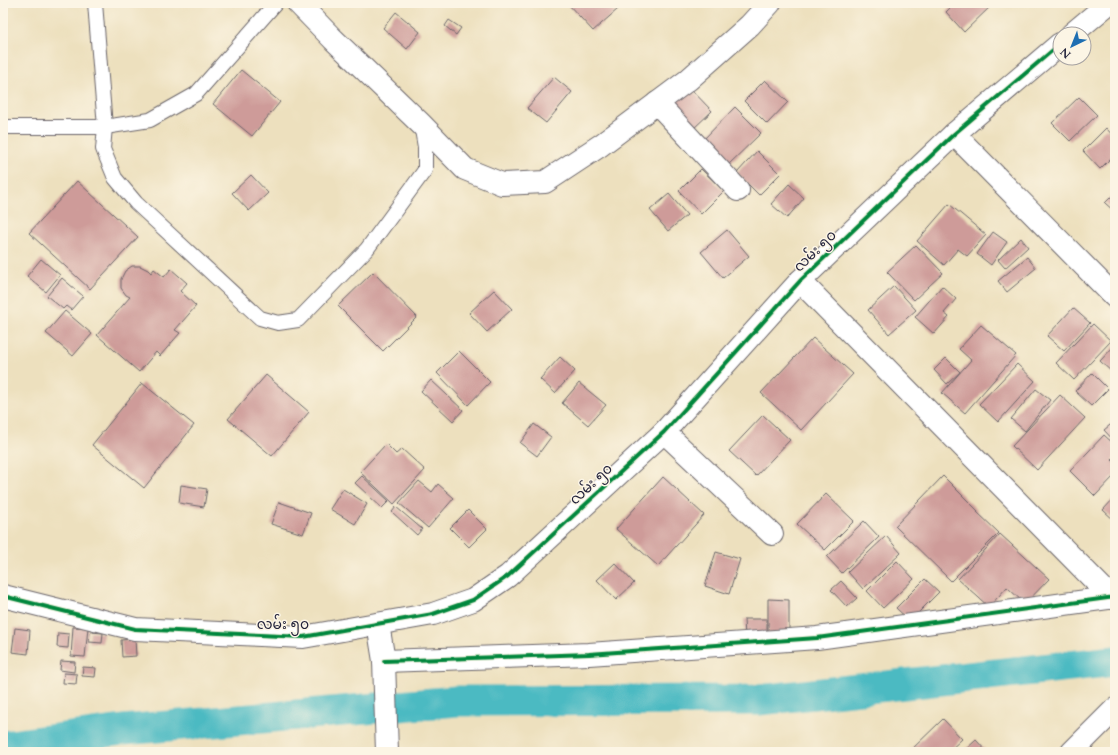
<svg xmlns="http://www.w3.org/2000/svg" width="1118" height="755" viewBox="0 0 1118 755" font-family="Cardo,'Noto Sans Myanmar',serif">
	<rect width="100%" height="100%" fill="#fcf5e5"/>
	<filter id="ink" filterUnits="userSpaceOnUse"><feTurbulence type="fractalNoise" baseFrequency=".025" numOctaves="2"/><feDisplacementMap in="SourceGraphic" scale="8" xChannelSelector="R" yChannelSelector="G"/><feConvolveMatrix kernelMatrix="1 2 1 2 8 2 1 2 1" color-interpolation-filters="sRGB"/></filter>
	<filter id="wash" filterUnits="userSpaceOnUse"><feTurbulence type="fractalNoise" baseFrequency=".012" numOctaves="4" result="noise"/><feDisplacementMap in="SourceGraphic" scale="16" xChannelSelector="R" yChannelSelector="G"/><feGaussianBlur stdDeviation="0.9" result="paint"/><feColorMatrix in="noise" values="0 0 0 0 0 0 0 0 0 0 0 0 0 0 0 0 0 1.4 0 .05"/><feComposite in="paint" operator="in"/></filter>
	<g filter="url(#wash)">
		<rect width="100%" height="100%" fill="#ede0be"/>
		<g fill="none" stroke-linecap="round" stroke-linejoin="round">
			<!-- canal -->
			<polyline stroke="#4bbac2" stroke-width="31" points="3,746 123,730 457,701 759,700 1115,661"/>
		</g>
		<g id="blocks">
			<!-- building -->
			<g fill="#ce9b99">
				<polygon points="567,3 613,3 618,9 593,31"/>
				<polygon points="955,3 993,3 993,4 964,32 946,12"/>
				<polygon points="396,12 420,32 407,49 383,28"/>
				<polygon points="449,20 461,28 456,35 445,26"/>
				<polygon points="241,70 280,102 252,136 213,104"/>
				<polygon points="554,77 572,92 546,123 527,108"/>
				<polygon points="765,80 788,102 767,124 744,101"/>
				<polygon points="688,86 712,111 692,130 668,105"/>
				<polygon points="1079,97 1097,115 1070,141 1052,123"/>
				<polygon points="735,107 761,133 726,167 701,142"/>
				<polygon points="1106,128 1115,138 1115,154 1100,169 1083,151"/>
				<polygon points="757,151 780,174 759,195 737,173"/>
				<polygon points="701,169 724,191 701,214 679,191"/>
				<polygon points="251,175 268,193 249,211 232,193"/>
				<polygon points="77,181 138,237 90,289 29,233"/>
				<polygon points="789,184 804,198 787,218 771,204"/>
				<polygon points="1115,193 1115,212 1105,203"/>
				<polygon points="669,194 687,215 668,231 650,210"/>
				<polygon points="949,204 986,235 967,256 958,249 944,265 917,241"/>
				<polygon points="727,230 749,256 723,278 701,252"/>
				<polygon points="993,232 1007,242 991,265 977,254"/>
				<polygon points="1021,238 1028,247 1005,268 998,260"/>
				<polygon points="916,245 943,273 914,300 887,272"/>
				<polygon points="1027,257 1036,268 1007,292 998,281"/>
				<polygon points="41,259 60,275 46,292 27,276"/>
				<polygon points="132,266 140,266 148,270 151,273 154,269 164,277 171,269 187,283 180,291 196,306 175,330 180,333 160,356 156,352 139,372 97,335 130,297 126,295 121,288 121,279 125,271"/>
				<polygon points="373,272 417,317 383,351 338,306"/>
				<polygon points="62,278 83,296 71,310 66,306 63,309 47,296"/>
				<polygon points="894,286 916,310 889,334 868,310"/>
				<polygon points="942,286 956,299 944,313 949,317 934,334 915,317"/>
				<polygon points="494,290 512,309 487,332 469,313"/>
				<polygon points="1073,308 1090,323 1064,351 1047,336"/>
				<polygon points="65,311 92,334 73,356 46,333"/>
				<polygon points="1093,324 1111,341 1074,380 1056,363"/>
				<polygon points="981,325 1016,355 965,413 942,393 971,360 959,349"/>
				<polygon points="813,338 853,374 801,430 761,393"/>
				<polygon points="1115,345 1115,372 1114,374 1100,361"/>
				<polygon points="459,351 490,382 468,405 437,373"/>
				<polygon points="560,357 575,371 555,393 540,379"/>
				<polygon points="946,358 960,372 947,384 934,370"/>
				<polygon points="1017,364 1035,381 998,422 979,404"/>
				<polygon points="1092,373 1108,389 1091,406 1075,391"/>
				<polygon points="266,375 309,412 272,456 228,419"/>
				<polygon points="431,380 463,410 453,421 421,391"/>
				<polygon points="142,383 194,425 144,488 92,445"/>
				<polygon points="579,383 606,405 588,425 562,403"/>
				<polygon points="1036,389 1050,400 1025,431 1011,419"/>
				<polygon points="1060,395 1085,418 1037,470 1012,446"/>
				<polygon points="763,415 790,440 756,476 729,451"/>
				<polygon points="1115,421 1115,442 1104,430"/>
				<polygon points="534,424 551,437 537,456 520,443"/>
				<polygon points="1104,435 1115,445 1115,457 1112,460 1115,463 1115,475 1095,496 1070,471"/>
				<polygon points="386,444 396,454 402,449 425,470 394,504 360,472"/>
				<polygon points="362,476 389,501 382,508 355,483"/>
				<polygon points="943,476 978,511 977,512 999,533 951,581 895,526"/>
				<polygon points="663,477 704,515 658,566 616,529"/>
				<polygon points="419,481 432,492 438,484 454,498 428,528 399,503"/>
				<polygon points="181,485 207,489 204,507 179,503"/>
				<polygon points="343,489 367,504 355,524 330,509"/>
				<polygon points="826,494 854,521 825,550 797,524"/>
				<polygon points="1115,497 1115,521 1103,510"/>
				<polygon points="279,502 311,513 303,534 271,524"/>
				<polygon points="396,507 422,529 417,535 392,512"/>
				<polygon points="468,510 487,529 469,547 450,528"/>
				<polygon points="864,521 879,537 842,573 827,557"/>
				<polygon points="1000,534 1049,579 1025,604 1007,587 989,607 958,579"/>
				<polygon points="886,536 901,553 863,589 848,572"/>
				<polygon points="716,552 740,559 729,594 705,586"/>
				<polygon points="897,561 914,579 883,608 867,591"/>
				<polygon points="615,563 634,583 616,600 597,580"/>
				<polygon points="925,579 939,592 910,621 896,608"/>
				<polygon points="841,581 857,598 847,607 831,590"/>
				<polygon points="768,599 789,600 789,636 768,635"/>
				<polygon points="744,619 767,619 767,638 745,638"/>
				<polygon points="73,627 88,628 85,657 71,656"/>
				<polygon points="15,628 30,630 28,654 12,652"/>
				<polygon points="90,632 103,633 102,643 89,642"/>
				<polygon points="58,633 69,634 68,648 57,647"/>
				<polygon points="135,639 136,656 122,657 121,640"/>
				<polygon points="61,661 75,662 74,672 60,670"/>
				<polygon points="83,667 96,668 95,677 82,676"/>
				<polygon points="64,673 77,674 76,684 63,683"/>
				<polygon points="943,719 962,739 948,752 909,752"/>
				<polygon points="976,740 987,752 963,752"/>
			</g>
		</g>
	</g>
	<g filter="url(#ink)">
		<use href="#blocks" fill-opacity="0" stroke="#696469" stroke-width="1"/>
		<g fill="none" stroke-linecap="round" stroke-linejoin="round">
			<!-- service casing -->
			<g stroke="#696469" stroke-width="16">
				<g id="service">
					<polyline points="95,3 105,127 103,149 115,178 136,203 260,318 278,323 298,320 367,249 425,170 425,147 421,124"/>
					<polyline points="3,127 105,127 150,120 196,94 276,3"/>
				</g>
			</g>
			<!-- minor casing -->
			<g stroke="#696469" stroke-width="24">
				<g id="minor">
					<polyline points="298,3 333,39 421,124 465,169 502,184 545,182 601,145 688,80 750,25 770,3"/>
					<polyline points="1072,34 1109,3"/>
					<polyline points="657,103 738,190"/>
					<polyline points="954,134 1115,297"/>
					<polyline points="800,281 1112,598"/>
					<polyline points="664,432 772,534"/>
					<polyline points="3,596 135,629 303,637 433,614 473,600 508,576 664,432 800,281 954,134 1060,44"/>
					<polyline points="378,624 384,661 387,752"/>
					<polyline points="384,661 589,654 817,638 1115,597"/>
					<polyline points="1072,752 1115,709"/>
				</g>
			</g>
			<!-- service -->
			<use href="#service" stroke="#fff" stroke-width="14"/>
			<!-- minor -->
			<use href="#minor" stroke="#fff" stroke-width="22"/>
			<!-- cycleway casing -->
			<g stroke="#fcf5e5" stroke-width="6">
				<g id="cycleway">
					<polyline points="3,596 135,629 303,637 433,614 473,600 508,576 664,432 800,281 954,134 1060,44"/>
					<polyline points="384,661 589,654 817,638 1115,597"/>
				</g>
			</g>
			<!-- cycleway -->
			<use href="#cycleway" stroke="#00873e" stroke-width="4"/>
		</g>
	</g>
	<g text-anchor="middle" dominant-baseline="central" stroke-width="3" stroke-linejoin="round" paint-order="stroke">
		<!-- street labels -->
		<g font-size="14" fill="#22223b" stroke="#fcf5e5">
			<text transform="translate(815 251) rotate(-44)">လမ်း ၅၀</text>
			<text transform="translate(591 484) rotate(-43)">လမ်း ၅၀</text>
			<text x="283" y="624">လမ်း ၅၀</text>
		</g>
	</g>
	<!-- margin -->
	<rect width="1118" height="755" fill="none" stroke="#fcf5e5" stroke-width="16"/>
	<!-- north arrow -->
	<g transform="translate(1072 46) rotate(223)"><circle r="19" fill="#fcf5e5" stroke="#a5a1a1"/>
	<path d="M0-3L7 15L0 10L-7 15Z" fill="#1f6fb2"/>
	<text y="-6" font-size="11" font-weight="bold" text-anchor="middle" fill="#22223b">N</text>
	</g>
</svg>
